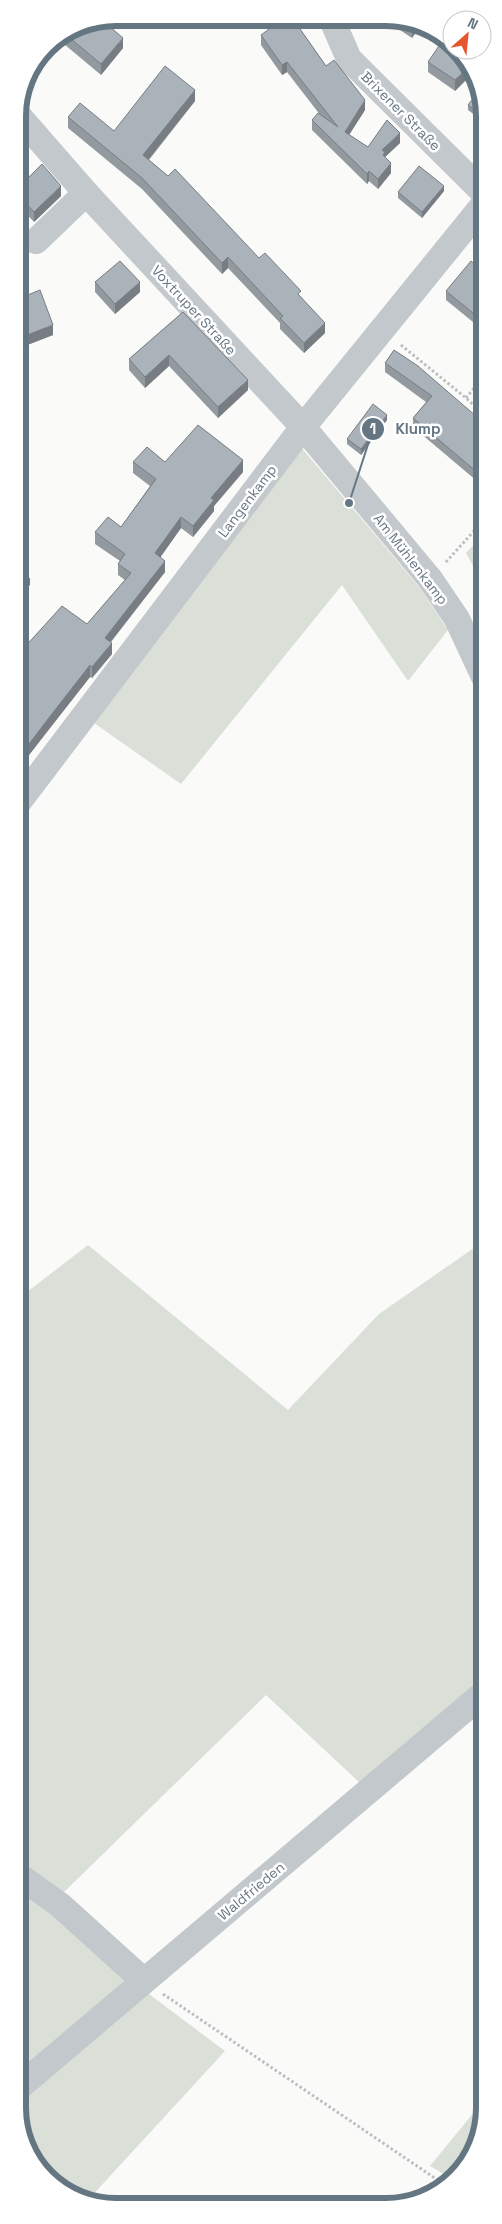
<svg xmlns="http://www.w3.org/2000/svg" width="502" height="2224" viewBox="0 0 502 2224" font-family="'Space Grotesk',sans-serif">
	<rect width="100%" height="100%" fill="#fafaf8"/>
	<!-- green -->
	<g fill="#dadfd7">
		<polygon points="294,439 420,588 448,630 408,681 342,585 181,784 84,716"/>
		<polygon points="484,534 484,586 466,553"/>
		<polygon points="484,1241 484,1677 360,1783 266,1695 63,1893 113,1967 225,2051 88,2200 42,2173 18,2120 18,1299 88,1245 288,1410 379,1314"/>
		<polygon points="484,2100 484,2114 460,2173 452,2179 430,2166"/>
	</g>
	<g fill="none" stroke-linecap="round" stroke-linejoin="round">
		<!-- path -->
		<g stroke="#bbbfc2" stroke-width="3" stroke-dasharray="2.5 2.5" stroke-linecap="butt">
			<polyline points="474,254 484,262"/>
			<polyline points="401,345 466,398 484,415"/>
			<polyline points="466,398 484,376"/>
			<polyline points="446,562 484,520"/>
			<polyline points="163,1994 445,2185"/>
		</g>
		<!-- minor -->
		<g stroke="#c3c8cc" stroke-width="26">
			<polyline points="332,20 349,59 484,193"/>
			<polyline points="18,115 86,193 303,427 430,579 457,619 484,677"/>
			<polyline points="36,241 86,193"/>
			<polyline points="18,803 303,427 484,204"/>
			<polyline points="18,1875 60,1905 144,1981"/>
			<polyline points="18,2088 484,1693"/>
		</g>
	</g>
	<!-- wall -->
	<g fill="#929a9f">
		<polygon points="266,19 293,19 326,66 365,110 349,135 368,147 400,143 385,157 391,173 378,189 369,181 367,184 312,130 312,120 321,116 287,72 282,75 261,45 261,35 274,26"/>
		<polygon points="385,20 411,21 420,26 412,38"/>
		<polygon points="79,25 123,48 101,75 58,39"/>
		<polygon points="460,51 471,75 455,91 428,72 428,62"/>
		<polygon points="195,101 149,160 259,258 301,297 325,333 304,353 280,329 280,323 228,268 222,274 142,189 68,128 68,117 114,131"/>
		<polygon points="484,104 484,122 468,110 468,105"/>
		<polygon points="18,188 61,196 34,222 18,205"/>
		<polygon points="444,191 422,218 398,198 398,192"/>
		<polygon points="484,269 484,331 446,300 446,291 482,270"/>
		<polygon points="95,282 140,292 115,314 95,292"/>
		<polygon points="18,299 53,335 22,347 20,340"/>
		<polygon points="183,312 248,390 218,418 169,366 145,388 129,370 129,359"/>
		<polygon points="385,363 484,423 484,487 413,427 413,418 426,402 385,372"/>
		<polygon points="387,420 361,455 347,444 347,439"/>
		<polygon points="133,462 165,462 243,472 214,506 214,511 193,537 181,528 160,557 165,572 111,642 112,654 92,678 90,677 48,730 22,764 22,768 18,773 23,649 87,624 125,580 118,575 118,564 120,561 95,544 95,532 121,527 150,486 133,473"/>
	</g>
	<!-- shaded-wall -->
	<g fill="#777d82">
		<polygon points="415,23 420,26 412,38 412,28"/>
		<polygon points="123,38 123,48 101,75 101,64"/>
		<polygon points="287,62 287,72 282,75 282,65"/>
		<polygon points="468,68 471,75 455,91 455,80"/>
		<polygon points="195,90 195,101 143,166 143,155"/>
		<polygon points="365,100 365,110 345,141 345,132"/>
		<polygon points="400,133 400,143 385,157 383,165 382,150"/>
		<polygon points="391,163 391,173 378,189 378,179"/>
		<polygon points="369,171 369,181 367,184 367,174"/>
		<polygon points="61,186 61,196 34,222 34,212"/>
		<polygon points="444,186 444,191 422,218 422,212"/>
		<polygon points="228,257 228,268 222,274 222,263"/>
		<polygon points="140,282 140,292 115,314 115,304"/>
		<polygon points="325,323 325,333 304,353 304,343"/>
		<polygon points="53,325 53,335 22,347 22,337"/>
		<polygon points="20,330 20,340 18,341 18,331"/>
		<polygon points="169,355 169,366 145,388 145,377"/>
		<polygon points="248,380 248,390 218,418 218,407"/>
		<polygon points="387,415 387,420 361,455 361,449"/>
		<polygon points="243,460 243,472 214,506 214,511 193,537 193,526 211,498"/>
		<polygon points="181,517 181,528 155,565 155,553"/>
		<polygon points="165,561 165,572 105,649 105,638"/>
		<polygon points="30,579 30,585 18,598 18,593"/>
		<polygon points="112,643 112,654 92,678 92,667"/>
		<polygon points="90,665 90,677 22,764 22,768 18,773 18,762 20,756"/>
		<polygon points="26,1232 26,1243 18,1248 18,1238"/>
	</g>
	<!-- building -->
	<g fill="#aab3b9" stroke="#777d82">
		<polygon points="278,19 293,19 326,66 334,60 365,100 345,132 368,147 387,120 400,133 382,150 385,152 383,155 391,163 378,179 369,171 367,174 312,120 318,113 338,127 287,62 282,65 261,35 280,21"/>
		<polygon points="102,20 123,38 101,64 65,34 79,25"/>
		<polygon points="401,21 411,21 415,23 412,28"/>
		<polygon points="443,40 452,46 452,50 458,50 460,51 468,68 455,80 428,62"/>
		<polygon points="165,66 195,90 143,155 168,176 175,169 259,258 265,253 301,291 298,294 325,323 304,343 280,318 283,316 228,257 222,263 142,178 68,117 80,103 114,131"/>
		<polygon points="478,92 484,104 484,116 468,105"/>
		<polygon points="42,164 61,186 34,212 18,195 18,188"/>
		<polygon points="419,166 444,186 422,212 398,192"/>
		<polygon points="120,261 140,282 115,304 95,282"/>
		<polygon points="471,261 482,270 484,269 484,322 446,291"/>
		<polygon points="40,290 53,325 22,337 20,330 18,331 18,299"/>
		<polygon points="183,312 248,380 218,407 169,355 145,377 129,359"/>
		<polygon points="394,350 418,366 484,423 484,478 413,418 432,396 385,363"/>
		<polygon points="373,404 387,415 361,449 347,439"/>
		<polygon points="198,425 243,460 211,498 214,500 193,526 181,517 155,553 165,561 105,638 112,643 92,667 90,665 48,719 20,756 22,757 18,762 18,664 27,652 23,649 62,606 87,624 131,573 118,564 125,554 95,532 108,517 121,527 156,479 133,462 147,447 165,462"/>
		<polygon points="18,569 30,579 18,593"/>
		<polygon points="18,1221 26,1232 18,1238"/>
	</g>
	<g text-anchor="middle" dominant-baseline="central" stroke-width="5" stroke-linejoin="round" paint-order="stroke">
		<!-- street labels -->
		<g font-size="14" fill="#657683" stroke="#fff">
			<text transform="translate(401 111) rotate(45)">Brixener Straße</text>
			<text transform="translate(194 310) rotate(47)">Voxtruper Straße</text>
			<text transform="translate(247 501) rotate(-53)">Langenkamp</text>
			<text transform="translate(411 559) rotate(52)">Am Mühlenkamp</text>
			<text transform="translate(251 1891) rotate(-40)">Waldfrieden</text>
		</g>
	</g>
	<!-- crop -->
	<path d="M0 0H502V2224H0ZM116 26H386A90 90 0 0 1 476 116V2108A90 90 0 0 1 386 2198H116A90 90 0 0 1 26 2108V116A90 90 0 0 1 116 26Z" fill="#fff" fill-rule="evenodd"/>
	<path fill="none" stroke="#657683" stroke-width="6" d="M116 26H386A90 90 0 0 1 476 116V2108A90 90 0 0 1 386 2198H116A90 90 0 0 1 26 2108V116A90 90 0 0 1 116 26Z"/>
	<!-- callouts -->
	<path fill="none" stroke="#657683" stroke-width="2" d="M349 503L373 429"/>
	<g fill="#657683" stroke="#fff" stroke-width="2">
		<circle cx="349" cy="503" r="5"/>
		<circle cx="373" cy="429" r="12"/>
	</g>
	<g font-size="15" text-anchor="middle" font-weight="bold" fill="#fff">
		<text x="373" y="434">1</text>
	</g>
	<g font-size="15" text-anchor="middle" font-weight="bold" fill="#657683" stroke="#fff" stroke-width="5" stroke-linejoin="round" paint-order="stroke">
		<text x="418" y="434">Klump</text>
	</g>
	<!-- north arrow -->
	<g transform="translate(467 35) rotate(27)"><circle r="24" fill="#ffffff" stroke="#c1c8cd"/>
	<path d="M0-4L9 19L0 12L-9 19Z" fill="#e4572e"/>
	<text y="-8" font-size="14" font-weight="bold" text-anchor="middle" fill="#657683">N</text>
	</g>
</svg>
